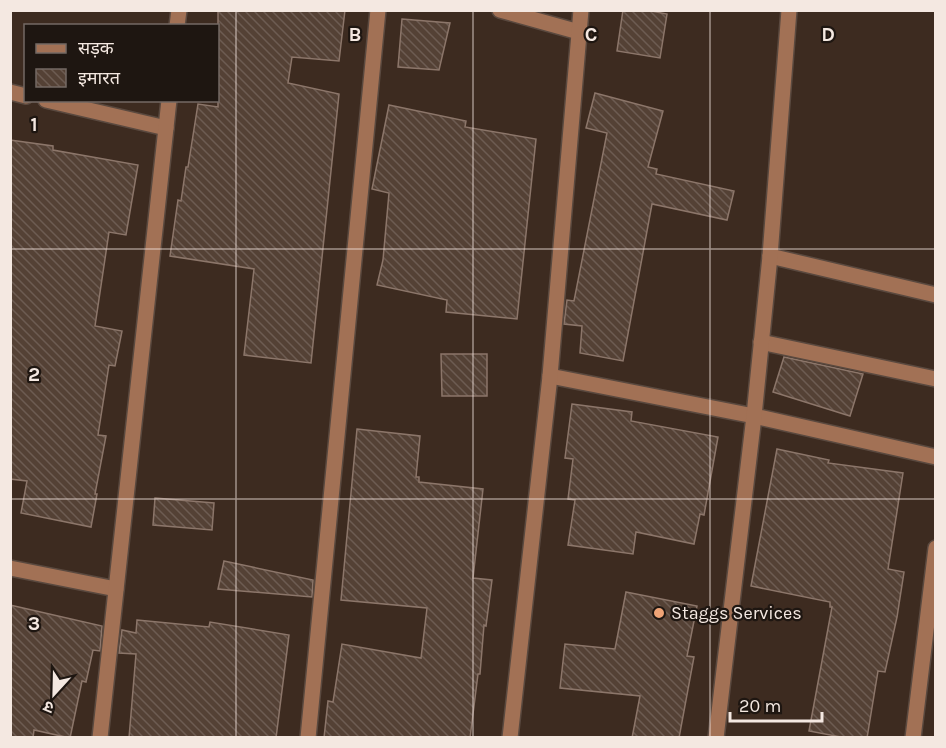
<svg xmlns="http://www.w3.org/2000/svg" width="946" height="748" viewBox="0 0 946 748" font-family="Karla,'Noto Sans Devanagari',sans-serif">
	<defs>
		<pattern id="building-back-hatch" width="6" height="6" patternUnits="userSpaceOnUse" patternTransform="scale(1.5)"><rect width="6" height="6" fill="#544135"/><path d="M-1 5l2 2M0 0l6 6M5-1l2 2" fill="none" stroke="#6d5c52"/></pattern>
	</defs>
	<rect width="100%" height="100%" fill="#3d2b20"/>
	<!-- building -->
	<g fill="url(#building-back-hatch)" stroke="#8c766a" stroke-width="1.5">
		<polygon points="218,10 345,10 339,61 292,57 288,83 339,94 311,363 244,355 254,269 170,256 178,200 181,201 186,167 188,167 198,104 218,107"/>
		<polygon points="623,10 646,10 667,14 660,58 617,51"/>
		<polygon points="402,19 450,23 439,70 398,67"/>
		<polygon points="595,93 663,111 648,167 657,169 656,174 734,191 727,220 652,204 623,361 580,353 582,326 564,324 567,300 574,301 607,133 586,128"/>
		<polygon points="389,105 466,121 465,127 536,139 517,319 446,312 447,300 377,285 383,260 389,193 372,189"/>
		<polygon points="10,140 53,146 53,150 138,165 126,235 109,232 95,326 122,331 115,366 109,365 98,435 106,436 95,494 97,494 91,527 21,513 27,481 10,479"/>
		<polygon points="441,354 487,354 487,396 442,396"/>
		<polygon points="784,357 863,374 850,416 773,392"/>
		<polygon points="572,404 632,412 631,421 718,437 704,515 700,514 694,544 636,532 633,554 568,545 575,500 568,499 573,459 565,458"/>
		<polygon points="357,429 420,436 416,477 419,477 419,482 483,489 473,578 492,580 486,626 484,625 480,674 478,674 470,738 324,738 328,701 333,702 342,644 421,658 427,608 341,600"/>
		<polygon points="777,449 829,460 828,463 903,473 888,569 904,572 897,617 885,672 878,671 867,738 846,738 809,731 832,607 830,607 830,602 751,586"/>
		<polygon points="155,498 214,503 212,530 153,525"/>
		<polygon points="224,561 313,580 312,597 218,589"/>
		<polygon points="626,592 697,606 687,656 694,657 679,738 632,738 640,696 560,688 565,644 615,649"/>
		<polygon points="10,605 102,626 100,651 93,650 86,682 82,681 70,738 34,730 33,738 10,738"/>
		<polygon points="137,620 209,627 210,622 289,635 276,738 129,738 136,654 119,653 122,630 136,633"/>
	</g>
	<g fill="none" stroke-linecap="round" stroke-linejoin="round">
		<!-- minor casing -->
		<g stroke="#5a493f" stroke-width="18">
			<g id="minor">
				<polyline points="500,10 579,32"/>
				<polyline points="177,26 179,10"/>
				<polyline points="10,92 26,96"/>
				<polyline points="46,100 166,128"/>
				<polyline points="770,256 936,295"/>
				<polyline points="761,342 936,379"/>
				<polyline points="550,376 754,416 936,457"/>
				<polyline points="10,568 116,589"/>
				<polyline points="100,738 169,100"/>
				<polyline points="308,738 378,10"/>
				<polyline points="510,738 550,376 581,10"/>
				<polyline points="716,738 754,416 770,256 789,10"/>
				<polyline points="913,738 936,548"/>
			</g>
		</g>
		<!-- minor -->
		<use href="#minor" stroke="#a27155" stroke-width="15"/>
	</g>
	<!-- grid -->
	<path fill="none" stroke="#f4e8e1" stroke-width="1.5" stroke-opacity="0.55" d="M236 10V738M473 10V738M710 10V738M10 249H936M10 499H936"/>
	<!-- markers -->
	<circle fill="#efa376" stroke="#1e1611" stroke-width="2" cx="659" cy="613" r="6"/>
	<g text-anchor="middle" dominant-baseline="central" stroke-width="4.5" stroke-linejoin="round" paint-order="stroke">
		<!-- poi labels -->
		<g font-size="18" fill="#f4e8e1" stroke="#1e1611" text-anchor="start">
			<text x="671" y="613">Staggs Services</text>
		</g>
	</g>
	<g font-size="20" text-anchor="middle" font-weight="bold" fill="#f4e8e1" stroke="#1e1611" stroke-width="4.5" stroke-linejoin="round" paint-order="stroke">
		<text x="355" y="41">B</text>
		<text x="591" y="41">C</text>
		<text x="828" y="41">D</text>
		<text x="34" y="131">1</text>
		<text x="34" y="381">2</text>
		<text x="34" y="630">3</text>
	</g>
	<!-- border -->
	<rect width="946" height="748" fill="none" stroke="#f4e8e1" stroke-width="24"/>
	<!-- legend -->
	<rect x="24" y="24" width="195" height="78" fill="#1e1611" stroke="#746a64" stroke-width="1.5"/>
	<rect x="36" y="44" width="30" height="9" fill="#a27155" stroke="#746a64" stroke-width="1.5"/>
	<text x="78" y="54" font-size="18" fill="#f4e8e1">सड़क</text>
	<rect x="36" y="69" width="30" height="18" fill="url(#building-back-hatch)" stroke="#746a64" stroke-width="1.5"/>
	<text x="78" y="84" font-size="18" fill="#f4e8e1">इमारत</text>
	<!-- north arrow -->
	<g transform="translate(54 694) rotate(202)" stroke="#1e1611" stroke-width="4.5" paint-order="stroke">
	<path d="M0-4.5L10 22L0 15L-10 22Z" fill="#f4e8e1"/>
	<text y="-9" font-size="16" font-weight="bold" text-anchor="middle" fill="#f4e8e1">उ</text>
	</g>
	<!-- scale -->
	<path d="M730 712v9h92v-9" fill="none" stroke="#f4e8e1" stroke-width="3"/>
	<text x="739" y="712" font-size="18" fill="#f4e8e1" stroke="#1e1611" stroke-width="4.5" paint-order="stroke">20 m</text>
</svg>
